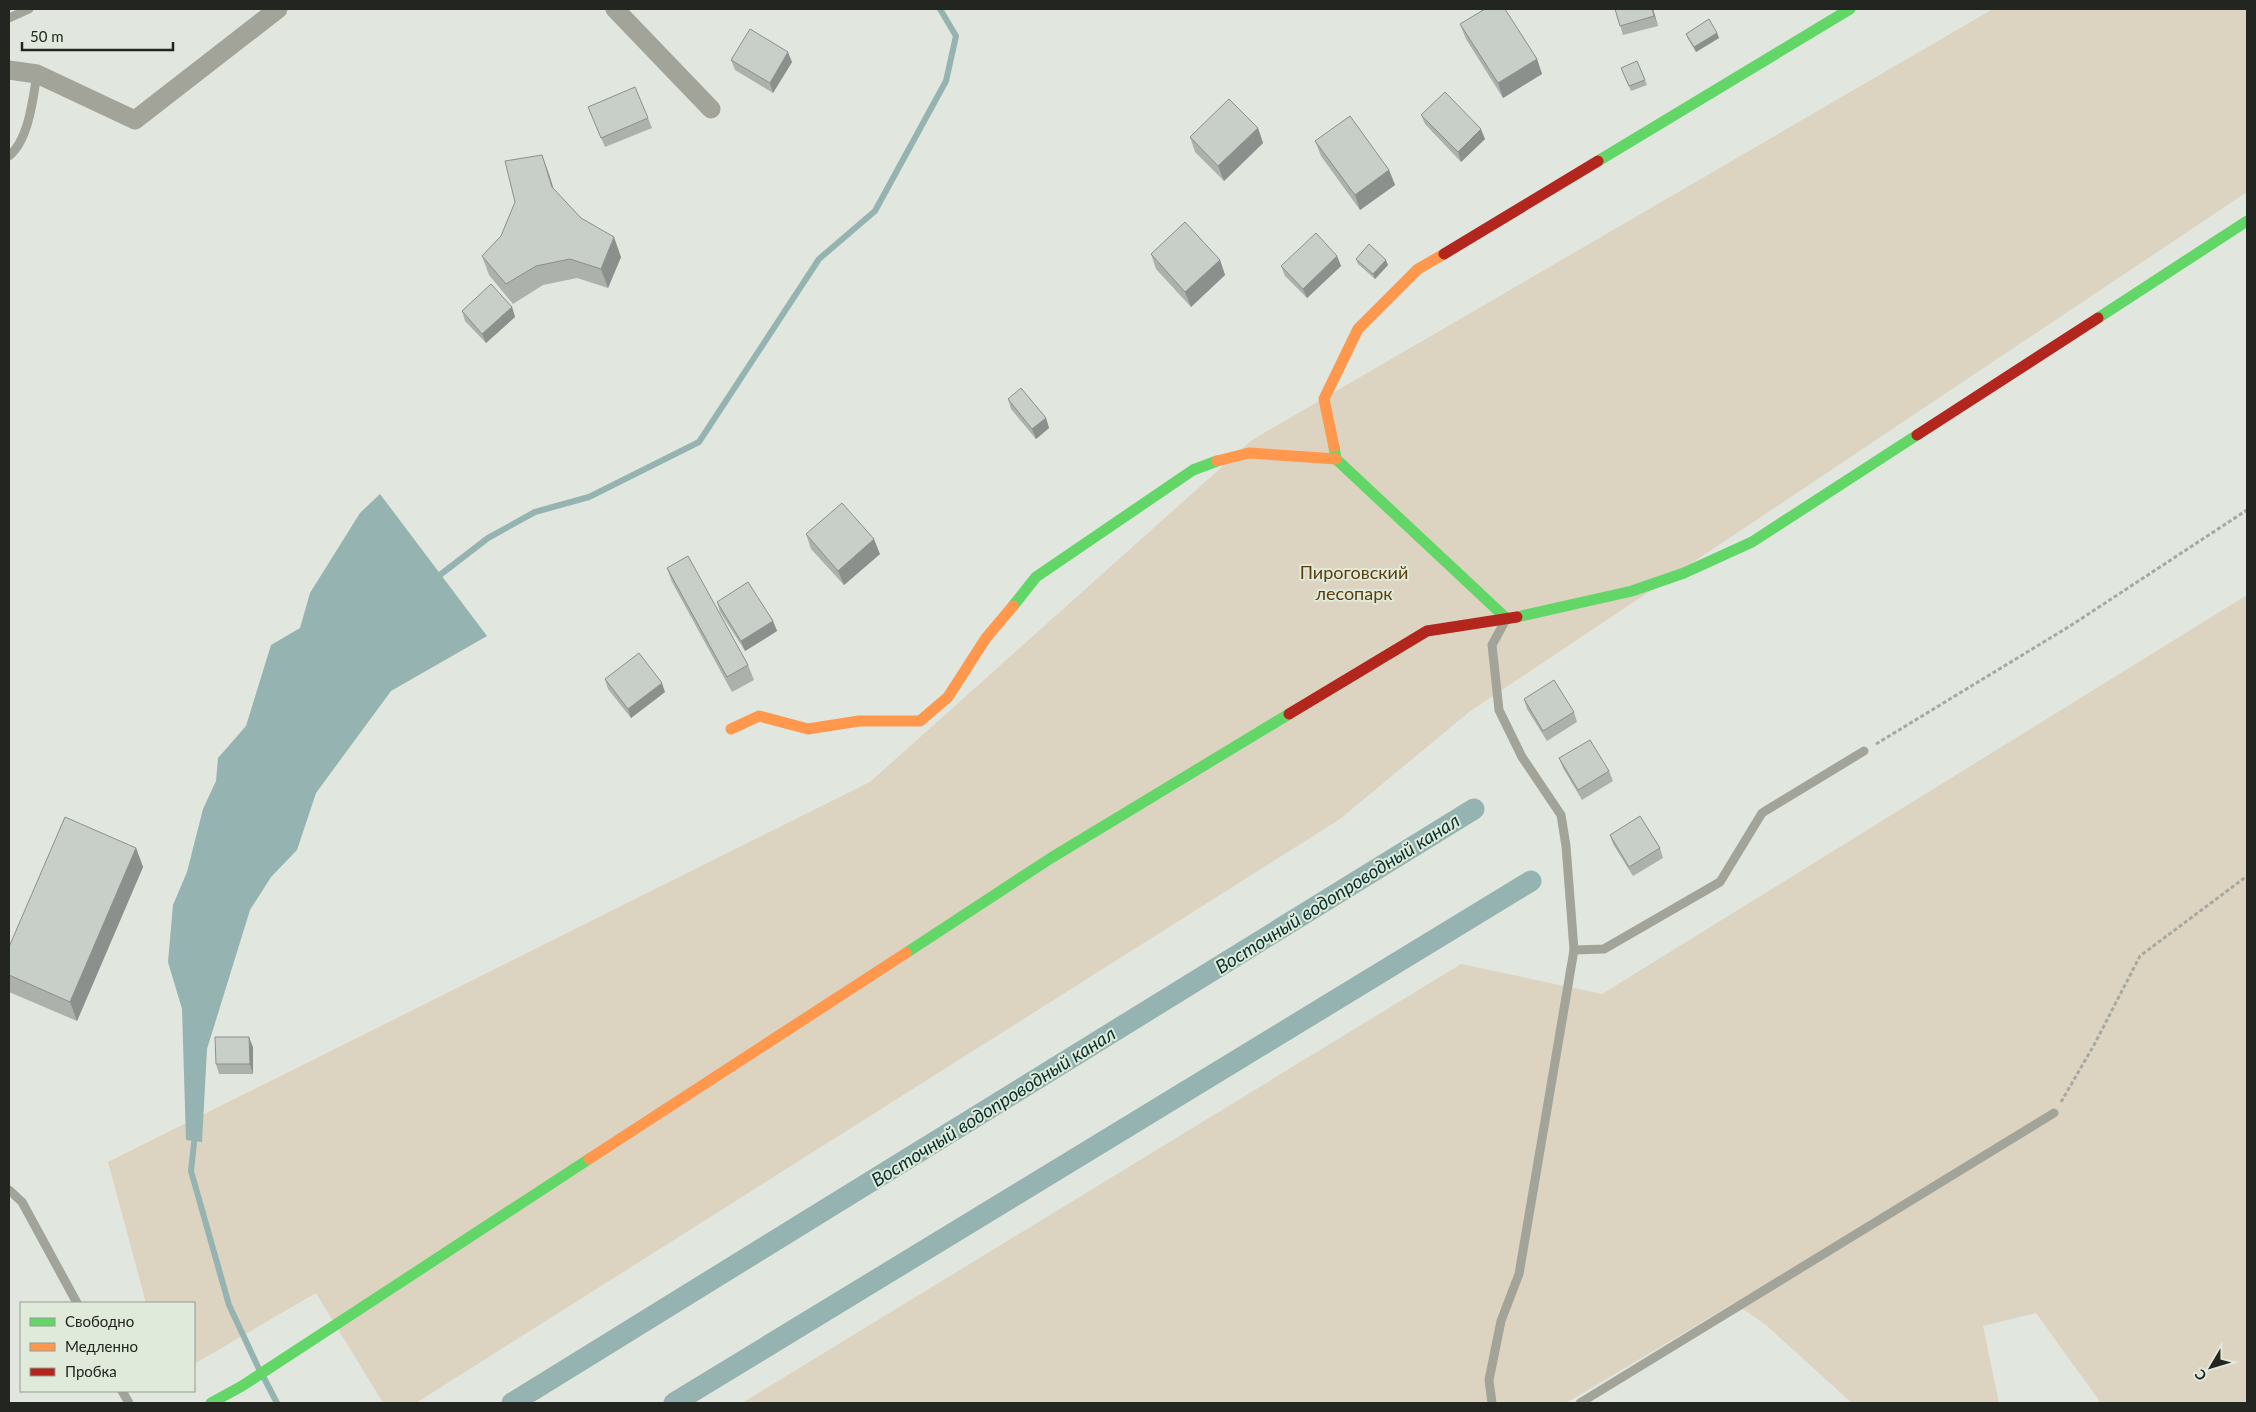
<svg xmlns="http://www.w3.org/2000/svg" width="2256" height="1412" viewBox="0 0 2256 1412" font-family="Lato,sans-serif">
	<rect width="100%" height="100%" fill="#e1e6de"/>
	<!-- green -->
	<g fill="#ddd3c1">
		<polygon points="1993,9 2247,9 2247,192 1469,712 1340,819 416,1403 383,1403 316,1293 194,1364 194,1303 146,1303 108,1162 870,782 1252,440"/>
		<polygon points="2247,595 2247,1403 2101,1403 2036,1313 1983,1326 1999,1403 1852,1403 1766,1325 1734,1303 1566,1403 742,1403 1461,964 1602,994"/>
	</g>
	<!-- water -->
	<polygon fill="#95b3b0" points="380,494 487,636 391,691 316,793 297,850 271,877 250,910 207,1049 202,1142 186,1140 182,1009 168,962 173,905 187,872 203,809 216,781 218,758 246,726 271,645 300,628 310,593 360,513"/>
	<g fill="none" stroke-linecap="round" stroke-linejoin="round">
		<!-- stream -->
		<g stroke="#95b3b0" stroke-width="6">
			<polyline points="436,578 488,538 535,512 589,497 699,442 819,259 875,211 946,81 956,36 940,9"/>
			<polyline points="195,1134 191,1171 229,1305 259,1369"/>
			<polyline points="264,1378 277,1403"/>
		</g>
		<!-- canal -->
		<g stroke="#95b3b0" stroke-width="21">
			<polyline points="512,1403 1474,809"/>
			<polyline points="674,1403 1531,881"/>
		</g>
		<!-- path -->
		<g stroke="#a7a9a1" stroke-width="3" stroke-dasharray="4 2.5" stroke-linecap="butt">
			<polyline points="1876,744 2070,626 2247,510"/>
			<polyline points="2061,1102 2094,1045 2140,956 2247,876"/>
		</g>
		<!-- lane -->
		<g stroke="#a3a499" stroke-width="9">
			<polyline points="9,18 29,9"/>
			<path d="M9 156C29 140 33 98 37 74"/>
			<polyline points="1574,950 1604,949 1720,882 1762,813 1864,751"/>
			<polyline points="9,1190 22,1202 77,1303"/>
			<polyline points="122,1391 129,1403"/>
			<polyline points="1492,1403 1489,1380 1501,1321 1519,1274 1574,950 1566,846 1561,815 1522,757 1499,710 1492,645 1504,623"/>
			<polyline points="1580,1403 2054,1113"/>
		</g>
		<!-- street -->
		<g stroke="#a3a499" stroke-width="19">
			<polyline points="615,9 711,109"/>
			<polyline points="9,70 37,74 135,120 278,9"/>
		</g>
		<!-- fast -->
		<g stroke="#63d668" stroke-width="11">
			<polyline points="1598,161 1850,9"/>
			<polyline points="2098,318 2247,221"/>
			<polyline points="1334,447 1336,459 1507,619"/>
			<polyline points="1013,606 1036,577 1193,470 1217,461"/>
			<polyline points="1517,617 1632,591 1684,573 1752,542 1917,435"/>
			<polyline points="906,953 1051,858 1289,714"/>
			<polyline points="211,1403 242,1386 589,1159"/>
		</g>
		<!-- slow -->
		<g stroke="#ff974d" stroke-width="11">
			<polyline points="1334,447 1324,399 1358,329 1418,269 1444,254"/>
			<polyline points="1217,461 1249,453 1336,459"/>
			<polyline points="731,729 759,716 808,729 859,721 920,721 948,697 986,638 1013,606"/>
			<polyline points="589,1159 906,953"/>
		</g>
		<!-- jam -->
		<g stroke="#b3261e" stroke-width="11">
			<polyline points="1444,254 1598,161"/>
			<polyline points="1917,435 2098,318"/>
			<polyline points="1289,714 1427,631 1517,617"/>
		</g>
	</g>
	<!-- wall -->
	<g fill="#acb1ac">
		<polygon points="1615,9 1653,9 1658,26 1623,35"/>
		<polygon points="1460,24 1537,59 1542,74 1503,98 1466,39"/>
		<polygon points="1717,33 1719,38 1696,52 1688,39 1686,34"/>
		<polygon points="731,60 792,62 773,93 735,70"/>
		<polygon points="1637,61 1647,85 1631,91 1621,68"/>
		<polygon points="588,107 648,118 652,128 605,147"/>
		<polygon points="1421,115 1485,139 1461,162 1425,124"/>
		<polygon points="1258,128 1263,143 1224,181 1195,152 1190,137"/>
		<polygon points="1315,141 1389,170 1395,185 1360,210 1321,156"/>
		<polygon points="549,174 553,189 581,218 621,257 608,288 577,278 543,285 513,304 489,275 482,256 501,236"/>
		<polygon points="1151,254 1220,260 1225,275 1191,307 1156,269"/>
		<polygon points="1337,256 1341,266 1307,298 1285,276 1281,266"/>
		<polygon points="1356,259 1388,265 1375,279 1358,264"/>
		<polygon points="512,307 515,317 486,343 465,321 462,311"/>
		<polygon points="1008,399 1046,418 1049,428 1036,439 1011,409"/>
		<polygon points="806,534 880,554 844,585 811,549"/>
		<polygon points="667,568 748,665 754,680 732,692 672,582"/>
		<polygon points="717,602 773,621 777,631 745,651 720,612"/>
		<polygon points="605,679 665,692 631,718 608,689"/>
		<polygon points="1524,699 1574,712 1577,722 1547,741 1527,709"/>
		<polygon points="1559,758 1609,771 1613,781 1582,800 1563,768"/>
		<polygon points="1610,835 1660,848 1663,858 1633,876 1613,844"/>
		<polygon points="136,848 143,867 77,1021 9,992 9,947"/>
		<polygon points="253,1047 253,1074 219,1074 216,1064"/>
	</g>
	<!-- shaded-wall -->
	<g fill="#8c908c">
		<polygon points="1652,9 1653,9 1658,26 1654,16"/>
		<polygon points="1717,33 1719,38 1696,52 1694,47"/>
		<polygon points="788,52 792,62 773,93 770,83"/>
		<polygon points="1537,59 1542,74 1503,98 1498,83"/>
		<polygon points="1258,128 1263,143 1224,181 1218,166"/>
		<polygon points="1481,129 1485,139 1461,162 1458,152"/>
		<polygon points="542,155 549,174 559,206 552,187"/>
		<polygon points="1389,170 1395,185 1360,210 1355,195"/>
		<polygon points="614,237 621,257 608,288 601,269"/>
		<polygon points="1337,256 1341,266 1307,298 1303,289"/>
		<polygon points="1220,260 1225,275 1191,307 1185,292"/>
		<polygon points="1386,260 1388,265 1375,279 1373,274"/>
		<polygon points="512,307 515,317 486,343 482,334"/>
		<polygon points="1046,418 1049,428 1036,439 1032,429"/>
		<polygon points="874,539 880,554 844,585 838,571"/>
		<polygon points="773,621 777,631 745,651 741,641"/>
		<polygon points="662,683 665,692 631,718 628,709"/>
		<polygon points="136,848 143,867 77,1021 70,1002"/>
		<polygon points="249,1037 253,1047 253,1074 250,1064"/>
	</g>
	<!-- building -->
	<g fill="#c8cec8" stroke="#8c908c">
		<polygon points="1485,9 1505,9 1537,59 1498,83 1460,24"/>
		<polygon points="1615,9 1652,9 1654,16 1620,26"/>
		<polygon points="1709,19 1717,33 1694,47 1686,34"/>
		<polygon points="750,29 788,52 770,83 731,60"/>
		<polygon points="1637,61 1645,80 1629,86 1621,68"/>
		<polygon points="635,87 648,118 601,138 588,107"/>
		<polygon points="1445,92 1481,129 1458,152 1421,115"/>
		<polygon points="1229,99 1258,128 1218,166 1190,137"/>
		<polygon points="1350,116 1389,170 1355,195 1315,141"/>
		<polygon points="542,155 552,187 581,218 614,237 601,269 570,259 536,266 506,284 482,256 501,236 515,202 505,161"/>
		<polygon points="1185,222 1220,260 1185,292 1151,254"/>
		<polygon points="1316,233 1337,256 1303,289 1281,266"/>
		<polygon points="1369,244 1386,260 1373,274 1356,259"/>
		<polygon points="491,284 512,307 482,334 462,311"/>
		<polygon points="1021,388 1046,418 1032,429 1008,399"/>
		<polygon points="842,503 874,539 838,571 806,534"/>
		<polygon points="688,556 748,665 727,677 667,568"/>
		<polygon points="748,582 773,621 741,641 717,602"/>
		<polygon points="639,653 662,683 628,709 605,679"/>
		<polygon points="1554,680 1574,712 1543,731 1524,699"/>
		<polygon points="1590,740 1609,771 1578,790 1559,758"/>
		<polygon points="1640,816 1660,848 1629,867 1610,835"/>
		<polygon points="65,817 136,848 70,1002 9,975 9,947"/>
		<polygon points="215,1037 249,1037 250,1064 216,1064"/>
	</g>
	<g text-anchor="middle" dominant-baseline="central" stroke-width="4" stroke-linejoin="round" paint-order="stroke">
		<!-- park labels -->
		<g font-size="18" fill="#5c3c0c" stroke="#e0eada">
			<text x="1354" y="572">Пироговский<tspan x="1354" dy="21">лесопарк</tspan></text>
		</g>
		<!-- water labels -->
		<g font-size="19" font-style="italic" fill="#053131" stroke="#e0eada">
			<text transform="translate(1337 893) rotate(-32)">Восточный водопроводный канал</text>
			<text transform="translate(993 1106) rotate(-32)">Восточный водопроводный канал</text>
		</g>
	</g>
	<!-- border -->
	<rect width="2256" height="1412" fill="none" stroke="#222520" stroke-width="20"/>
	<!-- legend -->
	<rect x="20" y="1302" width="175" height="90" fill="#e0eada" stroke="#949b90"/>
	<rect x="30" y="1318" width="25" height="8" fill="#63d668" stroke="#949b90"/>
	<text x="65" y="1327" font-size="15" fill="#222520">Свободно</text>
	<rect x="30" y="1343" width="25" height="8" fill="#ff974d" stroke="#949b90"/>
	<text x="65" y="1352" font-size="15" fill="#222520">Медленно</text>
	<rect x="30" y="1368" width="25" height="8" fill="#b3261e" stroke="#949b90"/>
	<text x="65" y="1377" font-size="15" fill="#222520">Пробка</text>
	<!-- north arrow -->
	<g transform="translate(2211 1367) rotate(232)" stroke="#e0eada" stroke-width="4" paint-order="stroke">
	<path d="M0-4L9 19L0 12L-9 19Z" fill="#222520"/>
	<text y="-8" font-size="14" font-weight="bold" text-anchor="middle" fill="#222520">С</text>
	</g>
	<!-- scale -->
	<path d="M22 42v8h151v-8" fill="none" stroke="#222520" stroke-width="2.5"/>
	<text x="30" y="42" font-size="15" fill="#222520" stroke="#e0eada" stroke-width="4" paint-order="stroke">50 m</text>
</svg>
